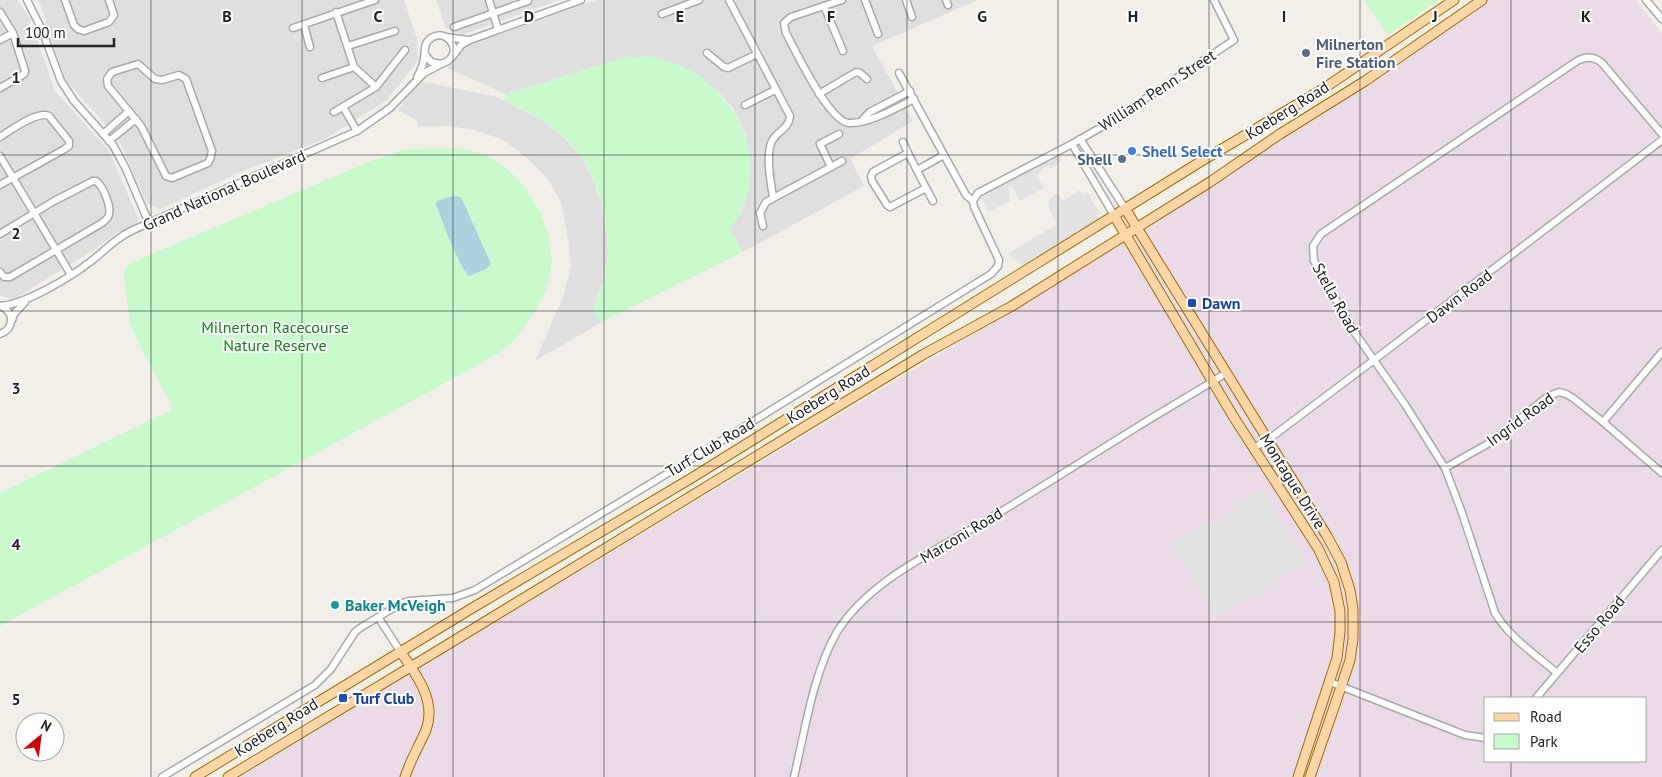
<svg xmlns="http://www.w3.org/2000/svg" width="1662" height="777" viewBox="0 0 1662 777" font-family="'PT Sans',sans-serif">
	<rect width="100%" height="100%" fill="#f2efe9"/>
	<!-- residential -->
	<g fill="#e0dfdf">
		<polygon points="0,0 17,0 30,18 55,91 109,151 138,218 136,225 116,233 98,247 13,300 0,295"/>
		<polygon points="37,0 404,0 418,42 417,47 418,61 386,101 325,139 243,171 160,209 147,204 119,140 65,79 41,6"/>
		<polygon points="436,0 559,0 462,35 446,28"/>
		<polygon points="597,0 978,0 872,46 913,121 850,159 864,186 743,252 730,229 744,207 750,156 745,133 733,108 718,91 673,63 648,56 623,58 506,94 447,68 453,63 463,47"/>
		<polygon points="419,81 497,97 542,120 561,135 580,155 593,179 601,203 607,232 608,254 604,277 593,309 600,323 535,361 563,297 571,266 567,232 561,202 547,178 529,160 504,140 474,130 450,126 418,127 417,121 398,110"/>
	</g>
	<!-- industrial -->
	<path fill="#ebdbe8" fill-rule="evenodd" d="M1487 0H1636L1662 34V777H239L1160 221ZM1486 698H1646V761H1486Z"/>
	<!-- park -->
	<g fill="#c8facc">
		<polygon points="1364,0 1439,0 1388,35"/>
		<path d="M648 56C663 59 684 65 697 75 741 104 762 155 744 206 741 214 734 222 730 229L743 252 600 323 593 309C600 292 607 272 608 254 609 221 599 182 580 155 561 129 532 113 503 100L506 94 623 58Z"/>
		<path d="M459 148C473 151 486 154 498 162 531 185 556 230 551 271 548 293 524 333 507 347 501 352 492 357 485 361L0 626V493L171 410 170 403 142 350 130 323 124 276 126 267 133 262 371 161 406 149Z"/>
	</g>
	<!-- parking -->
	<g fill="#e2e2e2">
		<polygon points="1059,154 1062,161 1050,169 1048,166 1043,169 1037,175 1044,188 1020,201 1012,186 1009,187 1010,201 989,212 980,197"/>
		<polygon points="1080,190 1083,194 1087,192 1099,212 1096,215 1098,219 1022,266 1018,261 1012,258 1009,253 1057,224 1048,206 1050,198 1058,193 1063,201"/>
		<polygon points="1262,489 1307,563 1216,617 1169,542 1209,520 1212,526 1238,510 1236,505"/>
	</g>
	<!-- water -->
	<path fill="#aad3df" d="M452 196 461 197 491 264 486 269 469 276C459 268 442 219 436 205L437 201Z"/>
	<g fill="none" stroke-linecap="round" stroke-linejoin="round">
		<!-- minor casing -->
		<g stroke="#a9a9a9" stroke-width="9">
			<g id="minor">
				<polyline points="27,0 42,30 61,81 74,101 113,145 125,167 149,223"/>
				<polyline points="65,0 74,25 78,29 84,31 109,22 114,15 109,0"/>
				<polyline points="489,0 498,29"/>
				<path d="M729 0 790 116C789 129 777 131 772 141 765 154 771 184 773 197"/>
				<path d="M842 0 791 17 784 23 786 33C795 50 829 122 849 123 869 124 896 108 914 99"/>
				<polyline points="865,0 878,34"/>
				<polyline points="906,0 912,17"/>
				<polyline points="946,0 948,5"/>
				<polyline points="1646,0 1662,19"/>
				<polyline points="824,6 843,51"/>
				<polyline points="0,12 13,33 25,71 24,74 21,76 0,88"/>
				<polyline points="336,12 354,67 376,87"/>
				<polyline points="662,14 699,0"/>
				<polyline points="304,25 310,47"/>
				<polyline points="454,27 528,1"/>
				<polyline points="293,28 375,0"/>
				<polyline points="446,37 468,40"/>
				<polyline points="0,40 13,33"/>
				<polyline points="348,46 395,31"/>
				<polyline points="707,53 724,67 728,68 757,54"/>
				<polyline points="453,56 461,45 470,40 581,0"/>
				<polygon points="138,64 155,79 162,80 179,75 186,79 212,151 210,159 208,163 172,178 166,176 141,126 108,86 107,79 112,72"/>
				<polyline points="899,73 966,195 973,201"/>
				<polyline points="322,78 354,67"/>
				<path d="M417 78C419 73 422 68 423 63 426 54 422 44 431 38 449 26 466 57 441 64L431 62 425 54"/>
				<polyline points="819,94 856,72 860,73 867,79"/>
				<polyline points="745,105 775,90"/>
				<polyline points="343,107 357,131"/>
				<polyline points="334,112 376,87 405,50"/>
				<polyline points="862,120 870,112 910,91"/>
				<polyline points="103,134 129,111"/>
				<path d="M0 137C11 130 38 110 49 116L69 141V146L63 150 0 185"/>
				<polyline points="1080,139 1126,210"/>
				<polyline points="109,141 136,119"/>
				<polyline points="903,142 908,153"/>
				<polyline points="1072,144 1115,217"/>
				<polygon points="908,153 926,188 890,207 887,205 872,181 871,176 873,172"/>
				<polyline points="0,156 71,275"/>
				<polyline points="831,167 820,144 839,134"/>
				<polyline points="917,170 944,155"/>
				<polyline points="926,188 933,201"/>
				<polyline points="763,226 760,213 766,202 842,161"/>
				<path d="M0 234 54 201 93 181H96C103 186 113 209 108 217 107 219 104 221 102 223L10 277H4L0 272"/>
				<path d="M0 306C24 305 71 277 90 262 101 254 110 244 121 237 129 231 140 227 149 223L357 131 390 108 424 73 441 64"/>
				<polyline points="12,320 14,314 25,302"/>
				<path d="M0 334C14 329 15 313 1 306"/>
				<polyline points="1603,422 1662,352"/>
				<polyline points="1254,448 1273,436 1374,360 1662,140"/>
				<polyline points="1445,468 1491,442 1547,397 1559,392 1566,394 1573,398 1603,422 1662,473"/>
				<polyline points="378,617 400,651"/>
				<path d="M1557 673C1536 655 1509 637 1495 613L1461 510 1445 468 1406 406 1353 330 1314 261 1313 246 1321 234 1577 61C1586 56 1594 56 1602 63L1662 134"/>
				<polyline points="1330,682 1465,735 1486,738"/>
				<polyline points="1536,698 1662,550"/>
				<polyline points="162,777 315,685 331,669 355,632 360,628 400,604 409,601 453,598 475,590 734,433 991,274 998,266 999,260 974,207 973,201 978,193 1072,144 1110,122 1234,40 1214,0"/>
				<path d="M794 777C805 731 813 673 837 632 869 580 936 551 987 520 1039 489 1090 456 1142 424 1169 407 1198 391 1226 373"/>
			</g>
		</g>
		<!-- major casing -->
		<g stroke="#a06b00" stroke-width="11">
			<g id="major">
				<polyline points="1126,210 1327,536 1341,562 1350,590 1353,609 1353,639 1350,660 1341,687 1310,777"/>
				<polyline points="1115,217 1233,416 1318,548 1334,582 1340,611 1340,632 1337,658 1298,777"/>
				<path d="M400 651C416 674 437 701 426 730 419 746 410 761 405 777"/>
				<polyline points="195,777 474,607 690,479 1200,162 1323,89 1454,0"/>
				<polyline points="228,777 442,648 924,354 1012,306 1210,182 1280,134 1365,81 1482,0"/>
			</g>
		</g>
		<!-- minor -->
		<use href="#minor" stroke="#fff" stroke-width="6"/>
		<!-- major -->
		<use href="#major" stroke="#fcd6a4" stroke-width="9"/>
	</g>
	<!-- grid -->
	<path fill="none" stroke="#222" stroke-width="1" stroke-opacity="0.55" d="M151 0V777M302 0V777M453 0V777M604 0V777M755 0V777M907 0V777M1058 0V777M1209 0V777M1360 0V777M1511 0V698M0 155H1662M0 311H1662M0 466H1662M0 622H1662M1511 761V777"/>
	<!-- markers -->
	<g fill="#5c6f8a" stroke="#fff" stroke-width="2">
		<circle cx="1306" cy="53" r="5"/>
		<circle cx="1122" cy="159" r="5"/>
	</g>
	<circle fill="#3f7fe0" stroke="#fff" stroke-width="2" cx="1132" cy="151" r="5"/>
	<g fill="#1a4fb4" stroke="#fff" stroke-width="2">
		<rect x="1187" y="298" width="10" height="10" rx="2.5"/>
		<rect x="338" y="693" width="10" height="10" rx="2.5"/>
	</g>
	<circle fill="#0f9aa8" stroke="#fff" stroke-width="2" cx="335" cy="605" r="5"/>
	<g text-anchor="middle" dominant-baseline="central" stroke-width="4" stroke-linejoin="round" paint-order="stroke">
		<!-- service labels -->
		<g font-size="16" font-weight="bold" fill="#4e5e75" stroke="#fff" text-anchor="start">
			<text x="1316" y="44">Milnerton<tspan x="1316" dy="18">Fire Station</tspan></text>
			<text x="1112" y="159" text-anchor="end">Shell</text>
		</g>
		<!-- street labels -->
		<g font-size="16" fill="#222" stroke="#fff">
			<text transform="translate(1157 90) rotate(-33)">William Penn Street</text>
			<text transform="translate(1287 110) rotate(-32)">Koeberg Road</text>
			<text transform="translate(224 190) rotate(-24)">Grand National Boulevard</text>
			<text transform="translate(1459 296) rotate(-37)">Dawn Road</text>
			<text transform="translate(1336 298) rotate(61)">Stella Road</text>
			<text transform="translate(828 394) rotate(-32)">Koeberg Road</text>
			<text transform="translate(1520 419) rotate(-36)">Ingrid Road</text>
			<text transform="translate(710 447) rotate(-31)">Turf Club Road</text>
			<text transform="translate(1293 481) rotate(58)">Montague Drive</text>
			<text transform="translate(961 535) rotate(-31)">Marconi Road</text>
			<text transform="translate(1599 624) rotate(-50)">Esso Road</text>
			<text transform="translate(276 727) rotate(-32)">Koeberg Road</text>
		</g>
		<!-- shop labels -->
		<g font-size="16" font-weight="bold" fill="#366cbe" stroke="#fff" text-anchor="start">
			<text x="1142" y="151">Shell Select</text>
		</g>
		<!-- transit labels -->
		<g font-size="16" font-weight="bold" fill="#164399" stroke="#fff" text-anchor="start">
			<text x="1202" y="303">Dawn</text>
			<text x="353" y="698">Turf Club</text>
		</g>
		<!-- park labels -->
		<g font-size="16" fill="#0c8416" stroke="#fff">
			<text x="275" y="327">Milnerton Racecourse<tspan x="275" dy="18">Nature Reserve</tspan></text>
		</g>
		<!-- culture labels -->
		<g font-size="16" font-weight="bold" fill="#0d838f" stroke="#fff" text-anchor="start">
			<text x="345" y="605">Baker McVeigh</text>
		</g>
	</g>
	<g font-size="16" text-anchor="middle" font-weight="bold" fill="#222" stroke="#fff" stroke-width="4" stroke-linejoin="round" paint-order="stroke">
		<text x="227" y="22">B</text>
		<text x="378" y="22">C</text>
		<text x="529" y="22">D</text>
		<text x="680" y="22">E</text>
		<text x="831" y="22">F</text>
		<text x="982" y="22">G</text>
		<text x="1133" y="22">H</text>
		<text x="1284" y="22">I</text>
		<text x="1435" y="22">J</text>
		<text x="1586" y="22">K</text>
		<text x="16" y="83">1</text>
		<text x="16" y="239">2</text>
		<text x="16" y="394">3</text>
		<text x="16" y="550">4</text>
		<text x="16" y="705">5</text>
	</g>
	<!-- legend -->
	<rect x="1484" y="697" width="162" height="65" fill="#ffffff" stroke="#a7a7a7"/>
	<rect x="1494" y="713" width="25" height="8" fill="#fcd6a4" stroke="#a7a7a7"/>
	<text x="1530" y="722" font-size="15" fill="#222222">Road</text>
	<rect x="1494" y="734" width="25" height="15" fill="#c8facc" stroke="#a7a7a7"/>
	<text x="1530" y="747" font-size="15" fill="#222222">Park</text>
	<!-- north arrow -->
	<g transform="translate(40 737) rotate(29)"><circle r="24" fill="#ffffff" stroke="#a7a7a7"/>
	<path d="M0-4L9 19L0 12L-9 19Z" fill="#d40000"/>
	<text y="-8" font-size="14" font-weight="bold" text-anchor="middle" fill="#222222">N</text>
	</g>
	<!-- scale -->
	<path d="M18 38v8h96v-8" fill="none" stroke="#222222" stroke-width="2.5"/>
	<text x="25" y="38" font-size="15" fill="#222222" stroke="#ffffff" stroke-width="4" paint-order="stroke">100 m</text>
</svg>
